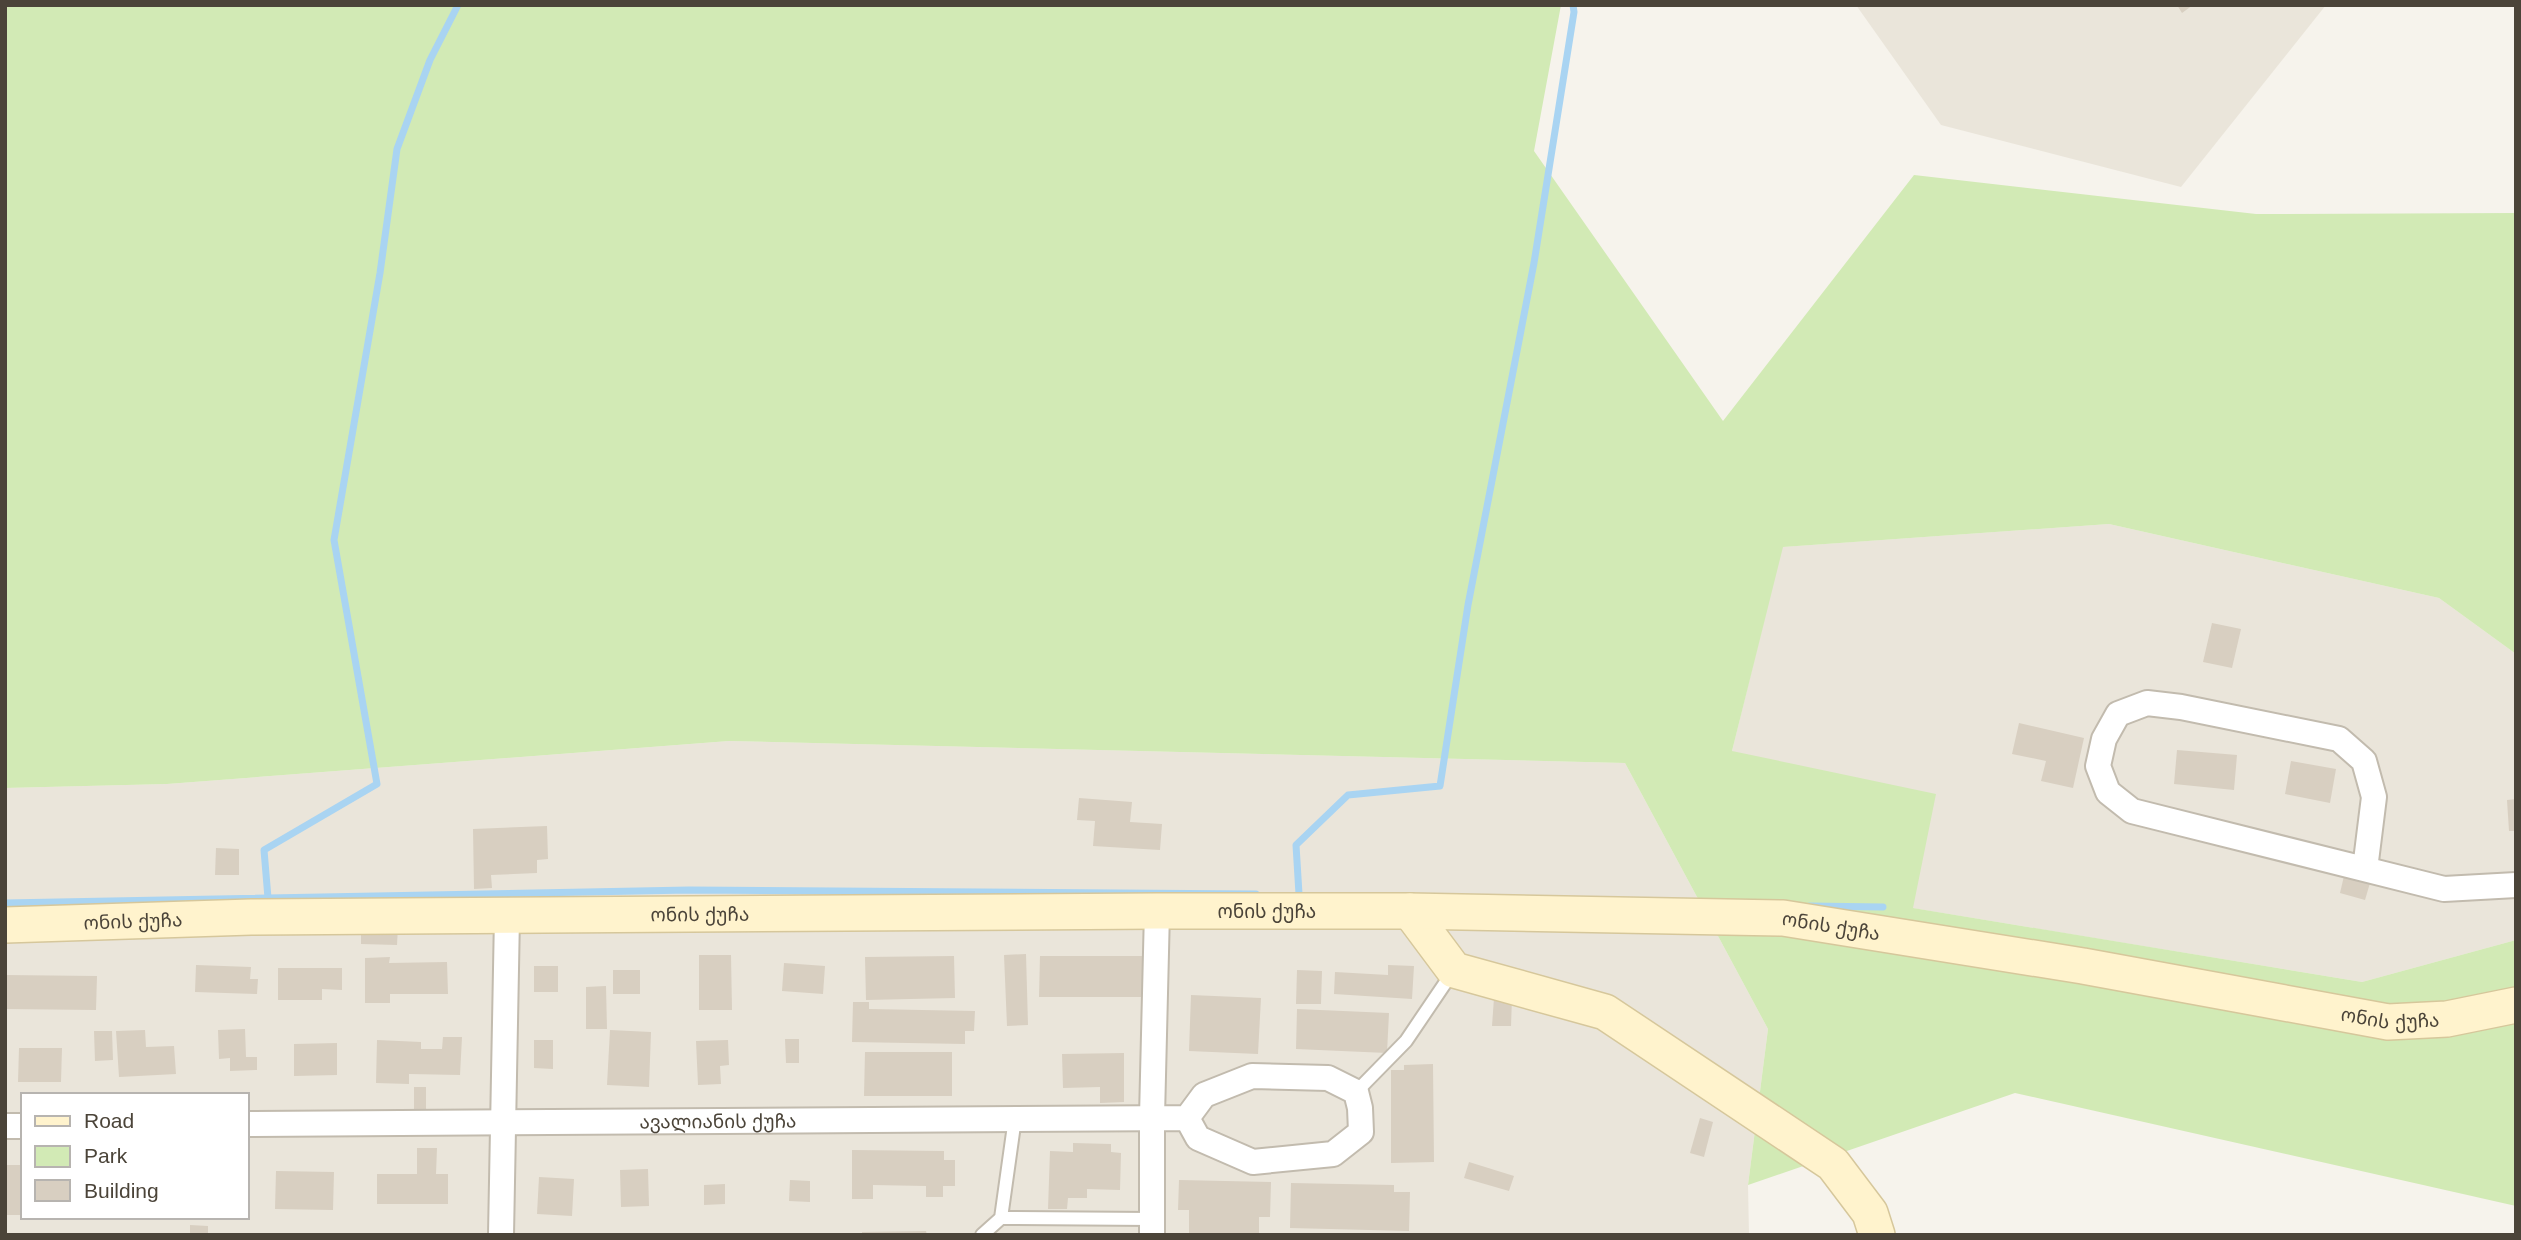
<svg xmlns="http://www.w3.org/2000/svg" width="2521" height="1240" viewBox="0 0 2521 1240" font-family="Helvetica,'Noto Sans Georgian',sans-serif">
	<rect width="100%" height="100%" fill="#f6f3ec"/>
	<!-- residential -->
	<g fill="#eae5da" fill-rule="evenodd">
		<polygon points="1856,5 2326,5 2181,187 1941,125"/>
		<polygon points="2109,524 2439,598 2516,654 2516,940 2362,982 1912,908 1732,751 1782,547"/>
		<path d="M729 741 1625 763 1768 1029 1748 1185 1749 1235H5V788L167 784ZM23 1095H247V1217H23Z"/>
	</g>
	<!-- green -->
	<polygon fill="#d2eab5" points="5,5 1561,5 1534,151 1723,421 1914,175 2256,214 2516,213 2516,654 2439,598 2109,524 1783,547 1732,751 1936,794 1913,908 2362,982 2516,940 2516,1206 2015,1093 1748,1185 1768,1029 1625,763 729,741 167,784 5,788"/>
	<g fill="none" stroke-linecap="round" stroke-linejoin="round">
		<!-- stream -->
		<g stroke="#a9d4f2" stroke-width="7">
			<polyline points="1299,894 1296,845 1348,795 1440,786 1468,605 1534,263 1574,12 1573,5"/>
			<polyline points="268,898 264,850 377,784 334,540 380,273 397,149 430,60 458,5"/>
			<polyline points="5,903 689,890 1256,894"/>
			<polyline points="1810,906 1883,907"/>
		</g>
	</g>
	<!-- building -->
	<g fill="#d8cfc1">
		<polygon points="2177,5 2193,5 2182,13"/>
		<polygon points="2212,623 2241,629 2232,668 2203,662"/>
		<polygon points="2019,723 2084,738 2073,788 2041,781 2046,761 2012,754"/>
		<polygon points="2177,750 2237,755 2234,790 2174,784"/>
		<polygon points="2291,761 2336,769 2330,803 2285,794"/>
		<polygon points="1079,798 1132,802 1130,822 1162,824 1160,850 1093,846 1095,821 1077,820"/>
		<polygon points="2516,799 2516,831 2509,831 2507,800"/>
		<polygon points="547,826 548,859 537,860 537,873 491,875 492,888 474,889 473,829"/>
		<polygon points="216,848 239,849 239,875 215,875"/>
		<polygon points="2344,876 2370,883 2365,900 2340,893"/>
		<polygon points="361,924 398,926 397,945 361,944"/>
		<polygon points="1026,954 1028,1025 1007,1026 1004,955"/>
		<polygon points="699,955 731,955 732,1010 699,1010"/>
		<polygon points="954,956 955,998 866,1000 865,957"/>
		<polygon points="1040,956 1144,956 1143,997 1039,997"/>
		<polygon points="390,957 389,963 447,962 448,994 390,994 390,1003 365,1003 365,958"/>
		<polygon points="784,963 825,966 823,994 782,991"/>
		<polygon points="196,965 251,967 250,979 258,979 257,994 195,992"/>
		<polygon points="1388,965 1414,966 1412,999 1334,994 1335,972 1388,975"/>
		<rect x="534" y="966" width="24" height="26"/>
		<polygon points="278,968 342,968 342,990 322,989 322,1000 278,1000"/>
		<rect x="613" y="970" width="27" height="24"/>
		<polygon points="1297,970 1322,971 1321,1004 1296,1004"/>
		<polygon points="5,975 97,976 96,1010 5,1009"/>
		<polygon points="606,986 607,1029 586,1029 586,987"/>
		<polygon points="1191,995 1261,998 1258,1054 1189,1051"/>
		<polygon points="1494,998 1512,998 1511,1026 1492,1026"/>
		<polygon points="853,1002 869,1002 869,1009 975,1011 974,1031 965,1031 965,1044 852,1042"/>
		<polygon points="1297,1009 1389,1013 1387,1053 1296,1049"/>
		<polygon points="245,1029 246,1057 257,1057 257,1070 230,1071 230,1058 219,1059 218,1030"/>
		<polygon points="145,1030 146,1047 174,1046 176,1074 119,1077 116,1031"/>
		<polygon points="610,1030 651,1032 649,1087 607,1085"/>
		<polygon points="94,1031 112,1031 113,1060 95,1061"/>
		<polygon points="443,1037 462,1037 460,1075 409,1074 409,1084 376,1083 377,1040 421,1042 421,1049 442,1049"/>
		<polygon points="785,1039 799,1039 799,1063 786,1063"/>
		<polygon points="534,1040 553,1040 553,1069 534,1068"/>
		<polygon points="728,1040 729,1065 720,1066 721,1084 698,1085 696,1041"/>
		<polygon points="337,1043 337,1075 294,1076 294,1044"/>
		<polygon points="19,1048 62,1048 61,1082 18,1082"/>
		<polygon points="865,1052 952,1052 952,1096 864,1096"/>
		<polygon points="1124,1053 1124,1102 1100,1103 1100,1087 1063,1088 1062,1054"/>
		<polygon points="1433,1064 1434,1162 1391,1163 1391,1070 1404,1070 1404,1065"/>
		<rect x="414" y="1087" width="12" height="23"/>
		<polygon points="1700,1118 1713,1122 1704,1157 1690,1153"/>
		<polygon points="1073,1143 1111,1144 1111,1152 1121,1153 1120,1190 1087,1189 1087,1198 1068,1198 1067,1209 1048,1209 1050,1151 1073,1152"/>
		<polygon points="417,1148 437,1148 436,1174 448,1174 448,1204 377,1204 377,1174 417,1174"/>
		<polygon points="852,1150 944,1151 944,1160 955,1160 955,1186 943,1186 943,1197 926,1197 926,1186 873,1185 873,1199 852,1199"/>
		<polygon points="1469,1162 1514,1176 1509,1191 1464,1178"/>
		<rect x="5" y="1165" width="18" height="50"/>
		<polygon points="648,1169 649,1206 621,1207 620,1170"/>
		<polygon points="276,1171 334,1172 333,1210 275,1209"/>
		<polygon points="539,1177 574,1179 572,1216 537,1214"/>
		<polygon points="790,1180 810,1181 810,1202 789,1201"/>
		<polygon points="1179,1180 1271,1182 1270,1217 1259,1217 1259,1235 1189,1235 1189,1210 1178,1210"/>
		<polygon points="1291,1183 1394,1185 1394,1192 1410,1192 1409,1231 1290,1228"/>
		<polygon points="725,1184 725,1204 704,1205 704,1185"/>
		<polygon points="190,1225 208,1226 208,1235 190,1235"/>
		<polygon points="926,1231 927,1235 862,1235 862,1232"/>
	</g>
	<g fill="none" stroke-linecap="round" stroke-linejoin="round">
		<!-- lane casing -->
		<g stroke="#c2bbae" stroke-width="16">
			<g id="lane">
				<polyline points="1356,1092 1406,1041 1454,970"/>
				<polyline points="1001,1218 1152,1219"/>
				<polyline points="982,1235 1001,1218 1015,1118"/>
			</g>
		</g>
		<!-- street casing -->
		<g stroke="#c2bbae" stroke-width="28">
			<g id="street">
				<polyline points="2365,869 2374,797 2364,761 2339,739 2181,707 2147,703 2118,714 2104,739 2098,766 2108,792 2132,811 2444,889 2516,885"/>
				<path id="s1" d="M247 1124 1187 1118 1198 1138 1253 1162 1333 1154 1361 1132 1360 1108 1356 1092 1328 1078 1252 1076 1204 1095 1187 1118"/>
				<polyline points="5,1126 23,1126"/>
				<polyline points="501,1235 507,916"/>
				<polyline points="1152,1235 1152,1117 1157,911"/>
			</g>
		</g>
		<!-- secondary casing -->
		<g stroke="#d6c79b" stroke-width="38">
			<g id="secondary">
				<polyline points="1410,911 1454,970 1605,1012 1833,1164 1870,1213 1877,1235"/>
				<path id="s2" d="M5 925 251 917 1157 911H1410L1783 918 2083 966 2388 1022 2447 1019 2516 1005"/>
			</g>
		</g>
		<!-- lane -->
		<use href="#lane" stroke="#fff" stroke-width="12"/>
		<!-- street -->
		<use href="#street" stroke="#fff" stroke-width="24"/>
		<!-- secondary -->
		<use href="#secondary" stroke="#fff3cd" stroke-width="35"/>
	</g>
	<g text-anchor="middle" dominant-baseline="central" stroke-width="5" stroke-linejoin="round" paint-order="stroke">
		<!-- street labels -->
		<g font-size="19" fill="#4b4439" stroke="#fff">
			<text stroke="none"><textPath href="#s2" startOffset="1262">ონის ქუჩა</textPath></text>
			<text stroke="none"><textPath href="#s2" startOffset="695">ონის ქუჩა</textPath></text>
			<text stroke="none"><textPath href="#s2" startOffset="128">ონის ქუჩა</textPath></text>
			<text stroke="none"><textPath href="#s2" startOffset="1827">ონის ქუჩა</textPath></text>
			<text stroke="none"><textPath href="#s2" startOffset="2394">ონის ქუჩა</textPath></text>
			<text stroke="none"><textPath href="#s1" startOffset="471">ავალიანის ქუჩა</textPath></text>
		</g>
	</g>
	<!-- border -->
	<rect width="2521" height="1240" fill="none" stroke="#4b4439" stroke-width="14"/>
	<!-- legend -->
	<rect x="21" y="1093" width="228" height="126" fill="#ffffff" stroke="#b7b4b0" stroke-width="2"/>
	<rect x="35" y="1116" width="35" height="10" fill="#fff3cd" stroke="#b7b4b0" stroke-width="2"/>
	<text x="84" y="1128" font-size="21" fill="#4b4439">Road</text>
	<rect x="35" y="1146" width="35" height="21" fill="#d2eab5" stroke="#b7b4b0" stroke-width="2"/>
	<text x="84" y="1163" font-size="21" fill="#4b4439">Park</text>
	<rect x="35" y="1180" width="35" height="21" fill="#d8cfc1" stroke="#b7b4b0" stroke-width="2"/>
	<text x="84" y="1198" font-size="21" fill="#4b4439">Building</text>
</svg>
